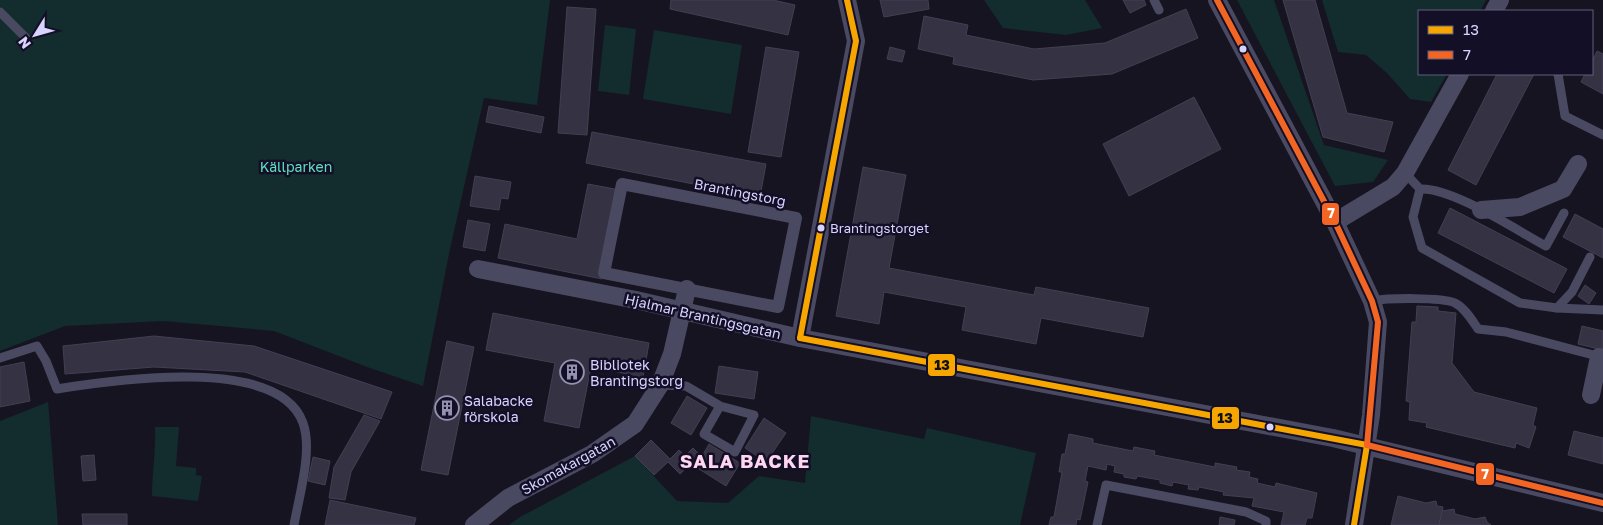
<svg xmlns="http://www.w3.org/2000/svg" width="1603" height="525" viewBox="0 0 1603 525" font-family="'Golos Text',sans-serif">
	<rect width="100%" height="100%" fill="#161421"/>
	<!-- green -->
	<g fill="#132c2d">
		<polygon points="0,0 550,0 537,105 484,98 450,249 423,386 367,367 274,331 164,321 65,326 0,351"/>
		<polygon points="984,0 1085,0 1102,28 1066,35 1003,28"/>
		<polygon points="1237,0 1274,0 1324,145 1388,160 1373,182 1335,186"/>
		<polygon points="1322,0 1486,0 1480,11 1419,11 1419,74 1447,74 1431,102 1410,99 1387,73 1366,55 1338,52"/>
		<polygon points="605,25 636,29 629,95 598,91"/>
		<polygon points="654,30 742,45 731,114 643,99"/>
		<polygon points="48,402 58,525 0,525 0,421"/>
		<polygon points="811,416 924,439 927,428 1036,453 1020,525 509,525 520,517 635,456 677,501 728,503 759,476 805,483"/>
		<path d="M155 427H179L176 466 196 468V475L202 476 198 501 152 496C152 473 156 450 155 427Z"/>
	</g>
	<!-- building -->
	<g fill="#343243" stroke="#433f54">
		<polygon points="671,0 773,0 795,5 788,35 670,9"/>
		<polygon points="880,0 928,0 929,9 884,17"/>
		<polygon points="1123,0 1144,0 1146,5 1130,13"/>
		<polygon points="1283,0 1315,0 1347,113 1393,122 1384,152 1323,137"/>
		<polygon points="567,7 596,9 587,135 558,133"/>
		<polygon points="1186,9 1198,38 1112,74 1033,80 953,64 954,57 918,49 924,16 968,25 966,35 1034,49 1105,43"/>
		<polygon points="766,47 799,52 781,157 748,152"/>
		<polygon points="890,47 905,51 902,62 887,59"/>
		<polygon points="1597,51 1603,54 1603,94 1581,82 1585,74 1592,74 1592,62"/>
		<polygon points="1497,74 1534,74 1476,185 1448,170"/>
		<polygon points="1194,97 1221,149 1129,196 1103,144"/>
		<polygon points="489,106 544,117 541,133 486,122"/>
		<polygon points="592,132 766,164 760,197 586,163"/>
		<polygon points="863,167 906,175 889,268 1034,295 1036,287 1149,308 1143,337 1041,318 1036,344 962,330 966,307 884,292 879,324 836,316"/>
		<polygon points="475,176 511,182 508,199 501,198 499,210 470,206"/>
		<polygon points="588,184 620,190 602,279 498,258 505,224 577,239"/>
		<polygon points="1450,208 1567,269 1554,293 1438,233"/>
		<polygon points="1575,214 1603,229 1603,258 1563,237"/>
		<polygon points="468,220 490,224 485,251 463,247"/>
		<polygon points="1585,285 1596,293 1589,304 1578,296"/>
		<polygon points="1417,306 1438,307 1438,311 1456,313 1452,363 1474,392 1537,408 1533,425 1536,427 1529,448 1516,443 1515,448 1426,427 1427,423 1409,420 1410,402 1406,401 1412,322 1416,322"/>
		<polygon points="493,313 649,343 643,377 591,367 579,428 544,421 555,363 486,350"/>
		<polygon points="1582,326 1603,331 1603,350 1578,344"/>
		<polygon points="154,336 254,346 392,392 381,419 245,372 154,367 65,374 63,346"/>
		<polygon points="447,341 474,347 448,475 421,470"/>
		<polygon points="24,362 30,401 0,407 0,367"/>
		<polygon points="719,366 758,372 754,399 715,393"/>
		<polygon points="687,396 707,408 691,435 671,423"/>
		<polygon points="364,415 380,421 351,472 345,500 329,498 334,467"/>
		<polygon points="764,418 786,433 766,462 745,448"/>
		<polygon points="1574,431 1603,438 1603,464 1568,455"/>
		<polygon points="1069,434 1093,439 1093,443 1133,451 1134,447 1155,451 1154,455 1215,467 1215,463 1237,467 1236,470 1250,472 1249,477 1258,479 1257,483 1275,487 1276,483 1317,493 1312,518 1307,518 1305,525 1281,525 1284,512 1252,506 1254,498 1223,495 1224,492 1199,487 1198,490 1188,489 1189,485 1173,482 1172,486 1160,483 1160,480 1137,476 1136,479 1124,477 1124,474 1114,472 1115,466 1107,464 1106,470 1088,466 1085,481 1088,482 1080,520 1077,519 1076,525 1049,525 1051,517 1054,517 1062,472 1059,472 1062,454 1065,454"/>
		<polygon points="651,440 670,459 679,450 685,456 693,448 700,455 680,474 668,462 654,475 635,456"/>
		<polygon points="709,444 740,463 726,486 696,467"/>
		<polygon points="94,455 96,480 83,481 81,456"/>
		<polygon points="313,457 330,461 325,485 308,481"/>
		<polygon points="1398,496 1426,503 1436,501 1437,506 1443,507 1439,525 1391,525"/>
		<polygon points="330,500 416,518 414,525 325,525"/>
		<polygon points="1454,509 1455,514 1475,519 1485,517 1487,522 1491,525 1439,525 1442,511"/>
		<polygon points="82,514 127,514 127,525 83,525"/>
		<polygon points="1220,517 1235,520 1234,525 1219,525"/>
	</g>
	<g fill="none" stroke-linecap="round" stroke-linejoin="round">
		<!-- service -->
		<g stroke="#4a4962" stroke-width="9">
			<polyline points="1154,0 1159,10"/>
			<polyline points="0,12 26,38"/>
			<polyline points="1558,74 1565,116 1603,135"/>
			<path d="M1405 173 1420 189C1452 187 1516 230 1546 246L1564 213"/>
			<polyline points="1420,189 1413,217 1422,248 1520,303 1557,308 1572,292 1590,257"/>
			<path d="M1372 301C1387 298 1442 297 1455 303 1465 308 1472 320 1478 329L1506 332 1601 357"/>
			<polyline points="1557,308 1603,310"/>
			<path d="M0 358 37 346 46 361 57 389C113 380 279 355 303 423 313 451 299 496 294 525"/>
			<polyline points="660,385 686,386 720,406 754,415 735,452 704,434 720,406"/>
			<polyline points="1097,525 1106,485 1246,512 1266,521 1266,525"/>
		</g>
		<!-- pedestrian -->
		<polygon stroke="#4a4962" stroke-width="12" points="622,184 796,218 778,307 604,273"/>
		<!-- minor -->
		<g stroke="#4a4962" stroke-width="18">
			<polyline points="1217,0 1335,222 1372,301 1378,322 1371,415 1354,525"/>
			<polyline points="1494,11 1500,0"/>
			<polyline points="1481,210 1520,207 1563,189 1578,164"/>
			<polyline points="1335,222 1393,187 1405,173 1460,74"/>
			<polyline points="478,269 636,300 800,338 1333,438 1603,503"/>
			<polyline points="800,338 856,41 847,0"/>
			<polyline points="1591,395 1599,357"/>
			<polyline points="474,525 508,498 592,454 635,424 660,385 672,354 687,289"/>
		</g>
		<!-- bus-1 casing -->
		<g stroke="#130f26" stroke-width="10">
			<g id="bus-1">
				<polyline points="800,338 1367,445"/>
				<polyline points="800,338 856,41 847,0"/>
				<polyline points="1354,525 1367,445"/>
			</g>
		</g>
		<!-- bus-2 casing -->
		<g stroke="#130f26" stroke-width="10">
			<g id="bus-2">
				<polyline points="1217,0 1335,222 1372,301 1378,322 1367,445"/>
				<polyline points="1367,445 1603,503"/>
			</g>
		</g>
		<!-- bus-1 -->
		<use href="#bus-1" stroke="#f7a600" stroke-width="6"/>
		<!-- bus-2 -->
		<use href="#bus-2" stroke="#f26522" stroke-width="6"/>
	</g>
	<!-- icons -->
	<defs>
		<g id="building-ring" transform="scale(1.25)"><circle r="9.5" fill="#130f26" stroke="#9591b1" stroke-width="1.5"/><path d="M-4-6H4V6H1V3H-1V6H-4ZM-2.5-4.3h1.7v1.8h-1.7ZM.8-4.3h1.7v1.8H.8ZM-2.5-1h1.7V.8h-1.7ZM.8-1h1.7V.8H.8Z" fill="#9591b1"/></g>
	</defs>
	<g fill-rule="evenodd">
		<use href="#building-ring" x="572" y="372"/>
		<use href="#building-ring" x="447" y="408"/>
	</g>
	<!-- markers -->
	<g fill="#d9d4ff" stroke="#130f26" stroke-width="2">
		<circle cx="1243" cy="49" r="4.5"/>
		<circle cx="821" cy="228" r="4.5"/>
		<circle cx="1270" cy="427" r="4.5"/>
	</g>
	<g text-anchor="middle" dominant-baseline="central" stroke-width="5" stroke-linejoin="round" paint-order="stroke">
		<!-- bus labels -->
		<g font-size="13" fill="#d9d4ff" stroke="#130f26" text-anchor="start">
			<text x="830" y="228">Brantingstorget</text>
		</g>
		<!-- park labels -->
		<g font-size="14" fill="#5fe0c0" stroke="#130f26">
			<text x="296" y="166">Källparken</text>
		</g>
		<!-- street labels -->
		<g font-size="14" fill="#d9d4ff" stroke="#130f26">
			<text transform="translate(740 192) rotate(11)">Brantingstorg</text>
			<text transform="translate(703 316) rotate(13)">Hjalmar Brantingsgatan</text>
			<text transform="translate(568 465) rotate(-29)">Skomakargatan</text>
		</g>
		<!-- poi labels -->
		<g font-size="14" fill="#d9d4ff" stroke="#130f26" text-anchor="start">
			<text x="590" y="364">Bibliotek<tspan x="590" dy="16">Brantingstorg</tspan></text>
			<text x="464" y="400">Salabacke<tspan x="464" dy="16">förskola</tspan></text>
		</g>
		<!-- district labels -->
		<g font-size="19" font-weight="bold" letter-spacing="1" fill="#ffd6f0" stroke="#130f26">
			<text x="745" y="460">SALA BACKE</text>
		</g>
	</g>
	<g stroke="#130f26" stroke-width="2">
		<rect x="1321" y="202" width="19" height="24" rx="5" fill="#f26522"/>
		<rect x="927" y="353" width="29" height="24" rx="5" fill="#f7a600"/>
		<rect x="1211" y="406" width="29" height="24" rx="5" fill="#f7a600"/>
		<rect x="1475" y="462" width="20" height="24" rx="5" fill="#f26522"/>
	</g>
	<g font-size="14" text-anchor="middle" font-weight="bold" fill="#fff">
		<text x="1331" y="218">7</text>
		<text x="1485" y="479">7</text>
	</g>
	<g font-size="14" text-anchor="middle" font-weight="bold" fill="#111">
		<text x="942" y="370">13</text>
		<text x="1225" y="423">13</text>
	</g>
	<!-- legend -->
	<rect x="1418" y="10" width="175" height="65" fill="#130f26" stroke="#625e7d"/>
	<rect x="1428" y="26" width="25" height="8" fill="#f7a600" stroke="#625e7d"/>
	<text x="1463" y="35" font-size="15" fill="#d9d4ff">13</text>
	<rect x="1428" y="51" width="25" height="8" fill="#f26522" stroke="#625e7d"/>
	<text x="1463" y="60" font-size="15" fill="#d9d4ff">7</text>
	<!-- north arrow -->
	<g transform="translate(35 35) rotate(233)" stroke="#130f26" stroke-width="4" paint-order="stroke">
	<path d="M0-4L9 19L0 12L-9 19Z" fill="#d9d4ff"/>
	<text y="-8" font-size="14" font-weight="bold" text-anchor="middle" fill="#d9d4ff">N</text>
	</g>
</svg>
